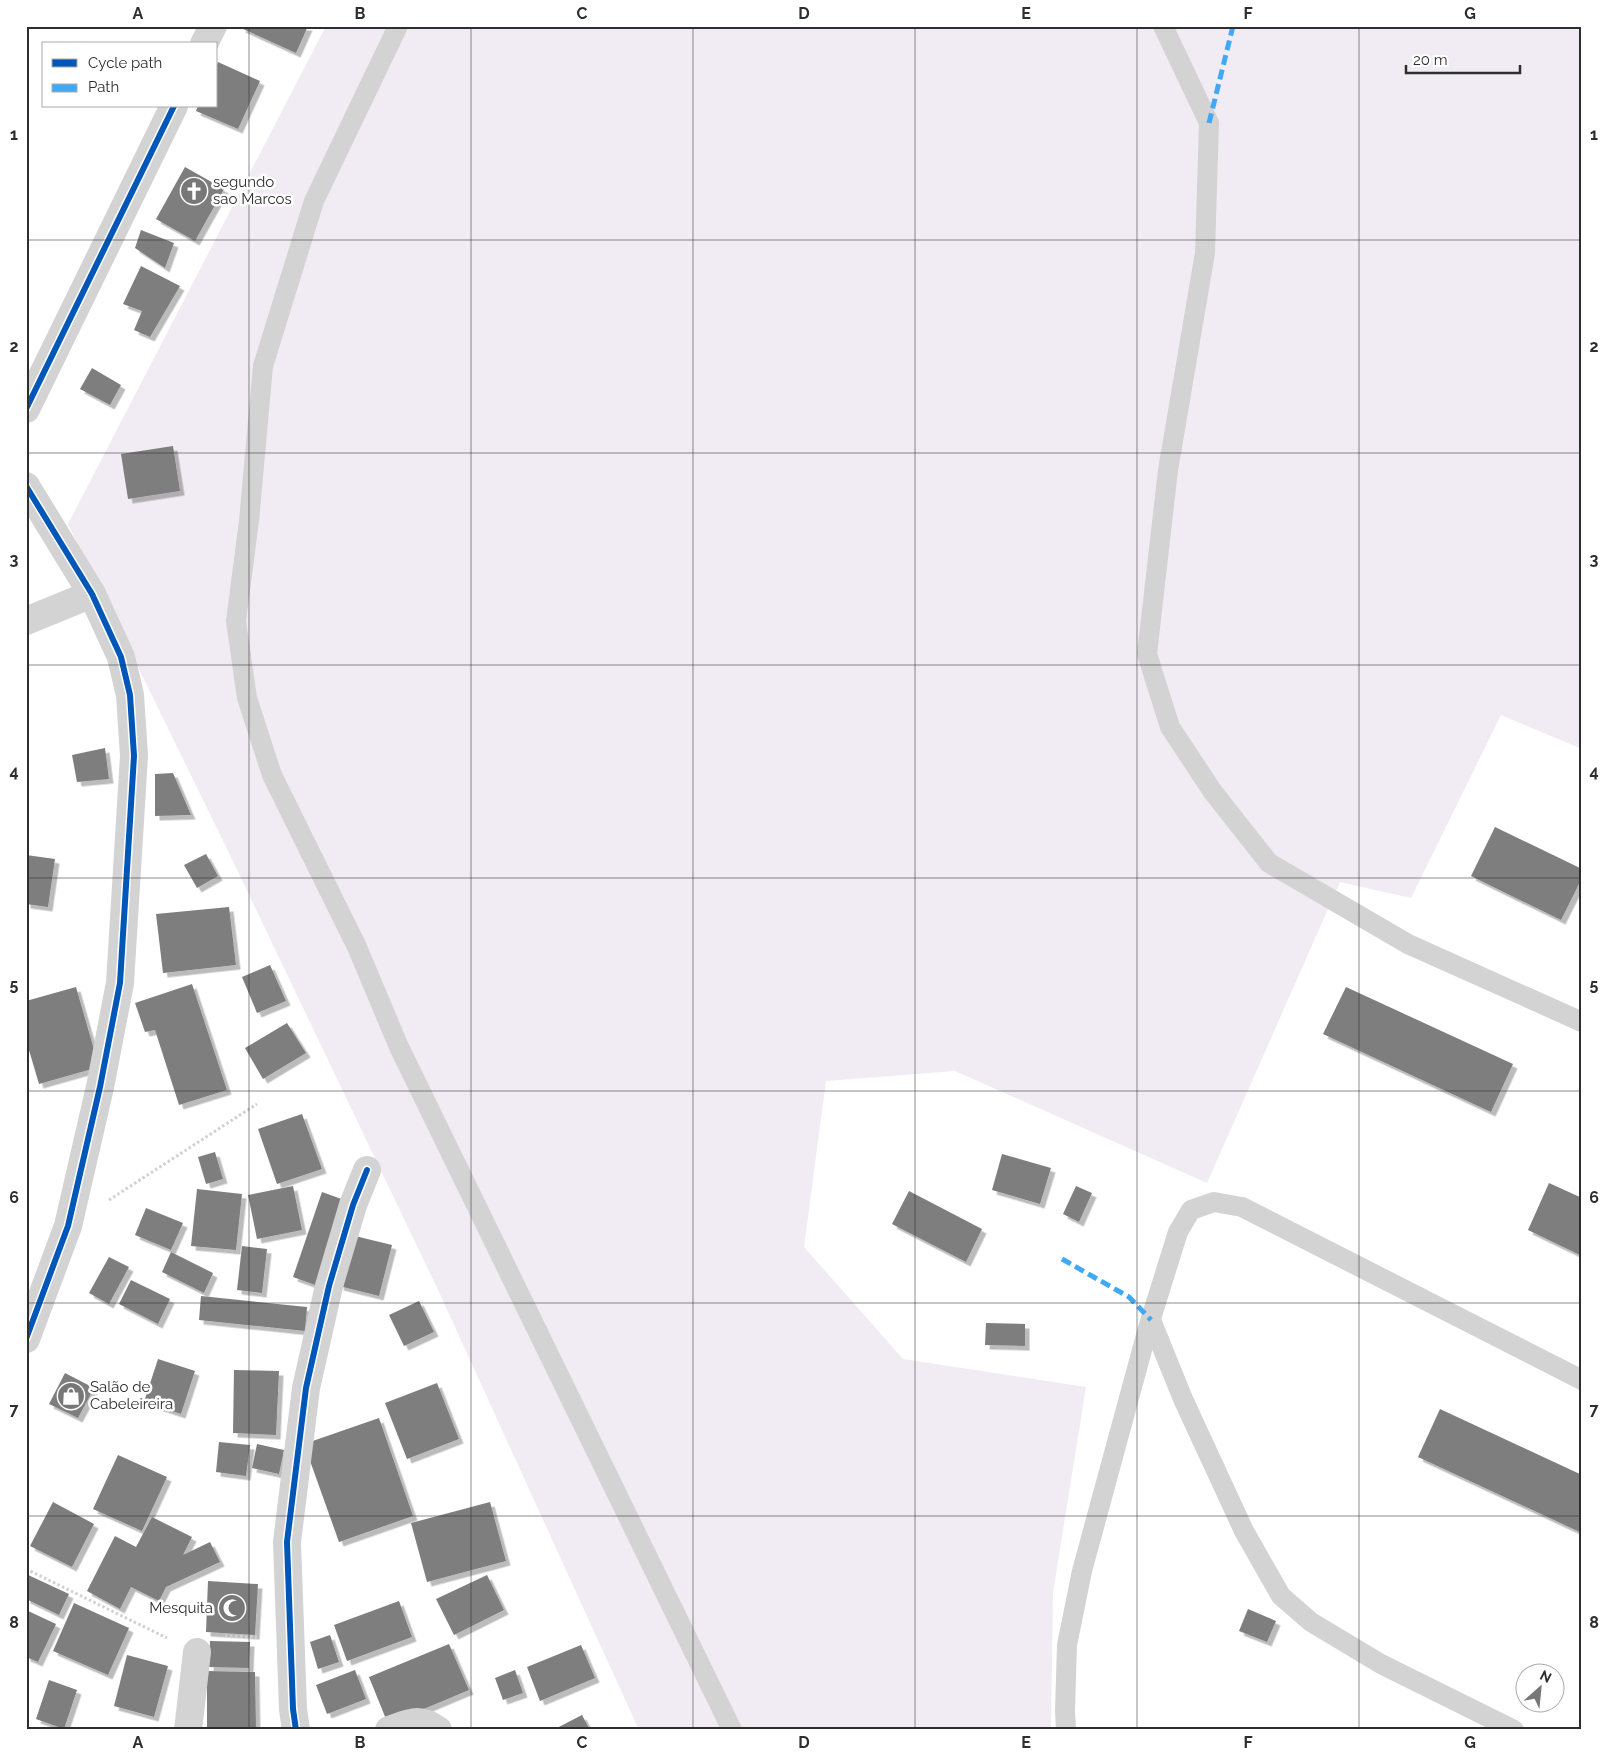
<svg xmlns="http://www.w3.org/2000/svg" width="1608" height="1756" viewBox="0 0 1608 1756" font-family="Raleway,sans-serif">
	<defs>
		<filter id="shadow"><feDropShadow dx="4.5" dy="4.5" stdDeviation="0" flood-color="#0004"/></filter>
	</defs>
	<rect width="100%" height="100%" fill="#fff"/>
	<!-- green -->
	<polygon fill="#f1ecf4" points="326,26 1582,26 1582,749 1501,715 1411,898 1340,882 1207,1183 955,1071 826,1081 804,1247 903,1359 1086,1387 1053,1593 1051,1730 639,1730 439,1292 229,853 68,524"/>
	<!-- building -->
	<g fill="#7e7e7e" filter="url(#shadow)">
		<polygon points="242,26 308,26 296,53 241,28"/>
		<polygon points="218,62 260,81 238,129 196,111 198,106 216,106 216,66"/>
		<polygon points="185,167 224,189 195,241 156,219"/>
		<polygon points="141,230 174,243 165,268 135,248"/>
		<polygon points="141,266 180,286 150,337 134,330 142,311 123,304"/>
		<polygon points="92,368 121,385 110,405 80,389"/>
		<polygon points="173,446 180,491 128,499 121,454"/>
		<polygon points="105,748 109,779 77,782 72,755"/>
		<polygon points="173,773 191,815 155,816 155,774"/>
		<polygon points="1495,827 1582,869 1582,878 1561,920 1471,876"/>
		<polygon points="206,854 218,876 197,888 184,865"/>
		<polygon points="26,855 55,859 48,907 26,904"/>
		<polygon points="229,907 236,965 163,973 156,914"/>
		<polygon points="270,965 286,1001 257,1013 242,977"/>
		<polygon points="192,984 227,1090 179,1105 155,1030 145,1032 135,1003"/>
		<polygon points="76,987 99,1067 39,1084 26,1040 26,1001"/>
		<polygon points="1346,987 1513,1064 1491,1112 1323,1034"/>
		<polygon points="287,1023 306,1053 263,1079 245,1048"/>
		<polygon points="302,1114 322,1169 277,1184 258,1129"/>
		<polygon points="215,1152 223,1179 206,1184 198,1157"/>
		<polygon points="1002,1154 1051,1168 1040,1204 992,1190"/>
		<polygon points="1549,1183 1582,1198 1582,1256 1528,1230"/>
		<polygon points="293,1186 302,1230 257,1239 248,1195"/>
		<polygon points="1076,1186 1092,1193 1079,1222 1063,1214"/>
		<polygon points="197,1189 242,1194 236,1250 191,1246"/>
		<polygon points="909,1191 982,1229 966,1262 892,1224"/>
		<polygon points="322,1192 347,1201 318,1286 293,1277"/>
		<polygon points="146,1208 183,1223 171,1250 135,1235"/>
		<polygon points="351,1235 392,1245 379,1296 339,1286"/>
		<polygon points="242,1246 267,1249 262,1293 237,1290"/>
		<polygon points="171,1252 213,1273 204,1293 162,1272"/>
		<polygon points="109,1257 129,1267 109,1304 89,1293"/>
		<polygon points="131,1280 170,1299 158,1324 119,1304"/>
		<polygon points="201,1296 307,1307 305,1331 199,1320"/>
		<polygon points="419,1301 434,1332 404,1346 389,1315"/>
		<polygon points="986,1323 1025,1324 1025,1346 985,1345"/>
		<polygon points="158,1359 195,1371 181,1414 144,1402"/>
		<polygon points="234,1370 279,1371 276,1435 233,1433"/>
		<polygon points="65,1373 94,1388 78,1418 49,1404"/>
		<polygon points="437,1383 459,1439 407,1459 385,1403"/>
		<polygon points="1440,1409 1582,1475 1582,1533 1418,1457"/>
		<polygon points="379,1418 413,1516 339,1542 304,1444"/>
		<polygon points="219,1442 250,1445 246,1476 216,1472"/>
		<polygon points="257,1444 284,1450 279,1474 252,1468"/>
		<polygon points="118,1455 167,1477 142,1531 93,1509"/>
		<polygon points="53,1502 94,1524 72,1567 30,1546"/>
		<polygon points="490,1502 506,1561 427,1582 411,1523"/>
		<polygon points="152,1517 192,1537 183,1555 210,1542 220,1562 166,1587 159,1601 131,1587 120,1609 87,1591 115,1536 136,1547"/>
		<polygon points="26,1574 69,1594 59,1615 26,1599"/>
		<polygon points="487,1575 504,1610 454,1635 436,1599"/>
		<polygon points="208,1581 258,1584 255,1635 206,1632"/>
		<polygon points="399,1601 412,1637 347,1661 334,1625"/>
		<polygon points="74,1603 129,1628 108,1675 53,1651"/>
		<polygon points="1248,1609 1276,1621 1267,1642 1239,1631"/>
		<polygon points="26,1610 56,1624 38,1662 26,1657"/>
		<polygon points="330,1635 339,1662 318,1669 310,1642"/>
		<polygon points="210,1641 250,1642 249,1668 209,1667"/>
		<polygon points="449,1644 469,1690 388,1724 369,1677"/>
		<polygon points="581,1645 595,1678 540,1701 527,1667"/>
		<polygon points="127,1655 168,1666 154,1717 114,1706"/>
		<polygon points="355,1670 366,1699 327,1714 316,1685"/>
		<polygon points="515,1670 523,1693 503,1700 495,1678"/>
		<polygon points="207,1671 255,1672 256,1730 207,1730"/>
		<polygon points="49,1680 77,1690 64,1729 36,1719"/>
		<polygon points="582,1715 590,1730 553,1730"/>
	</g>
	<g fill="none" stroke-linecap="round" stroke-linejoin="round">
		<!-- path -->
		<g stroke="#d1d1d1" stroke-width="3" stroke-dasharray="2.5 2.5" stroke-linecap="butt">
			<polyline points="109,1200 257,1104"/>
			<polyline points="26,1569 167,1638"/>
			<polyline points="225,1636 257,1637"/>
		</g>
		<!-- lane -->
		<g stroke="#d3d3d3" stroke-width="20">
			<polyline points="398,26 314,201 263,366 249,521 236,621 247,698 272,775 357,947 399,1047 732,1730"/>
			<polyline points="1163,26 1209,123 1205,253 1168,470 1147,654 1170,727 1213,792 1269,863 1408,944 1582,1022"/>
			<polyline points="1151,1320 1183,1399 1244,1531 1281,1596 1311,1622 1381,1664 1514,1730"/>
			<polyline points="1066,1730 1065,1711 1067,1645 1082,1571 1148,1328 1178,1232 1191,1210 1214,1202 1242,1207 1582,1380"/>
		</g>
		<!-- street -->
		<g stroke="#d3d3d3" stroke-width="28">
			<polyline points="204,44 213,26"/>
			<polyline points="26,409 174,106"/>
			<polyline points="26,486 92,594 121,657 130,695 134,756 120,983 100,1087 68,1226 26,1339"/>
			<polyline points="26,621 92,594"/>
			<polyline points="188,1730 197,1652"/>
			<polyline points="296,1730 293,1709 287,1542 306,1388 329,1286 353,1205 367,1170"/>
			<path d="M389 1730C409 1723 419 1716 438 1730"/>
		</g>
		<!-- quiet -->
		<g stroke="#3fa9f5" stroke-width="5" stroke-dasharray="10 5" stroke-linecap="butt">
			<polyline points="1209,123 1233,26"/>
			<polyline points="1062,1259 1129,1297 1151,1320"/>
		</g>
		<!-- cycleway casing -->
		<g stroke="#fff" stroke-width="9">
			<g id="cycleway">
				<polyline points="26,409 174,106"/>
				<polyline points="26,486 92,594 121,657 130,695 134,756 120,983 100,1087 68,1226 26,1339"/>
				<polyline points="296,1730 293,1709 287,1542 306,1388 329,1286 353,1205 367,1170"/>
			</g>
		</g>
		<!-- cycleway -->
		<use href="#cycleway" stroke="#0057b8" stroke-width="6"/>
	</g>
	<!-- grid -->
	<path fill="none" stroke="#2e2e2e" stroke-width="1" stroke-opacity="0.55" d="M249 26V1730M471 26V1730M693 26V1730M915 26V1730M1137 26V1730M1359 26V1730M26 240H1582M26 453H1582M26 665H1582M26 878H1582M26 1091H1582M26 1303H1582M26 1516H1582"/>
	<!-- icons -->
	<defs>
		<g id="church-disc" transform="scale(1.4375)"><circle r="9.5" fill="#777" stroke="#fff"/><path d="M-1.2-6h2.4v3.5h3.3v2.4h-3.3V6h-2.4V-.1h-3.3v-2.4h3.3Z" fill="#fff"/></g>
		<g id="shop-disc" transform="scale(1.4375)"><circle r="9.5" fill="#777" stroke="#fff"/><path d="M-5-2.5h2.3a2.7 3.5 0 0 1 5.4 0H5L5.5 6h-11ZM-1.5-2.5h3a1.5 2.3 0 0 0-3 0Z" fill="#fff"/></g>
		<g id="mosque-disc" transform="scale(1.4375)"><circle r="9.5" fill="#777" stroke="#fff"/><path d="M3.5-4.9A6 6 0 1 0 3.5 4.9A5 5 0 1 1 3.5-4.9Z" fill="#fff"/></g>
	</defs>
	<g fill-rule="evenodd">
		<use href="#church-disc" x="194" y="191"/>
		<use href="#shop-disc" x="71" y="1396"/>
		<use href="#mosque-disc" x="232" y="1608"/>
	</g>
	<g text-anchor="middle" dominant-baseline="central" stroke-width="5" stroke-linejoin="round" paint-order="stroke">
		<!-- poi labels -->
		<g font-size="15" fill="#2e2e2e" stroke="#fff" text-anchor="start">
			<text x="213" y="182">segundo<tspan x="213" dy="17">sao Marcos</tspan></text>
			<text x="90" y="1387">Salão de<tspan x="90" dy="17">Cabeleireira</tspan></text>
			<text x="213" y="1608" text-anchor="end">Mesquita</text>
		</g>
	</g>
	<!-- border -->
	<rect width="1608" height="1756" fill="none" stroke="#ffffff" stroke-width="55"/>
	<!-- legend -->
	<rect x="42" y="42" width="175" height="65" fill="#ffffff" stroke="#ababab"/>
	<rect x="52" y="59" width="25" height="8" fill="#0057b8" stroke="#ababab"/>
	<text x="88" y="68" font-size="15" fill="#2e2e2e">Cycle path</text>
	<rect x="52" y="84" width="25" height="8" fill="#3fa9f5" stroke="#ababab"/>
	<text x="88" y="92" font-size="15" fill="#2e2e2e">Path</text>
	<!-- north arrow -->
	<g transform="translate(1540 1688) rotate(27)"><circle r="24" fill="#ffffff" stroke="#ababab"/>
	<path d="M0-4L9 19L0 12L-9 19Z" fill="#777777"/>
	<text y="-8" font-size="14" font-weight="bold" text-anchor="middle" fill="#2e2e2e">N</text>
	</g>
	<!-- scale -->
	<path d="M1406 65v8h114v-8" fill="none" stroke="#2e2e2e" stroke-width="2.5"/>
	<text x="1413" y="65" font-size="15" fill="#2e2e2e" stroke="#ffffff" stroke-width="4" paint-order="stroke">20 m</text>
	<rect x="28" y="28" width="1552" height="1700" fill="none" stroke="#2e2e2e" stroke-width="2"/>
	<g font-size="16" text-anchor="middle" font-weight="bold" fill="#2e2e2e">
		<text x="138" y="19">A</text>
		<text x="360" y="19">B</text>
		<text x="582" y="19">C</text>
		<text x="804" y="19">D</text>
		<text x="1026" y="19">E</text>
		<text x="1248" y="19">F</text>
		<text x="1470" y="19">G</text>
		<text x="14" y="140">1</text>
		<text x="1594" y="140">1</text>
		<text x="14" y="352">2</text>
		<text x="1594" y="352">2</text>
		<text x="14" y="565">3</text>
		<text x="1594" y="565">3</text>
		<text x="14" y="777">4</text>
		<text x="1594" y="777">4</text>
		<text x="14" y="990">5</text>
		<text x="1594" y="990">5</text>
		<text x="14" y="1203">6</text>
		<text x="1594" y="1203">6</text>
		<text x="14" y="1415">7</text>
		<text x="1594" y="1415">7</text>
		<text x="14" y="1628">8</text>
		<text x="1594" y="1628">8</text>
		<text x="138" y="1748">A</text>
		<text x="360" y="1748">B</text>
		<text x="582" y="1748">C</text>
		<text x="804" y="1748">D</text>
		<text x="1026" y="1748">E</text>
		<text x="1248" y="1748">F</text>
		<text x="1470" y="1748">G</text>
	</g>
</svg>
